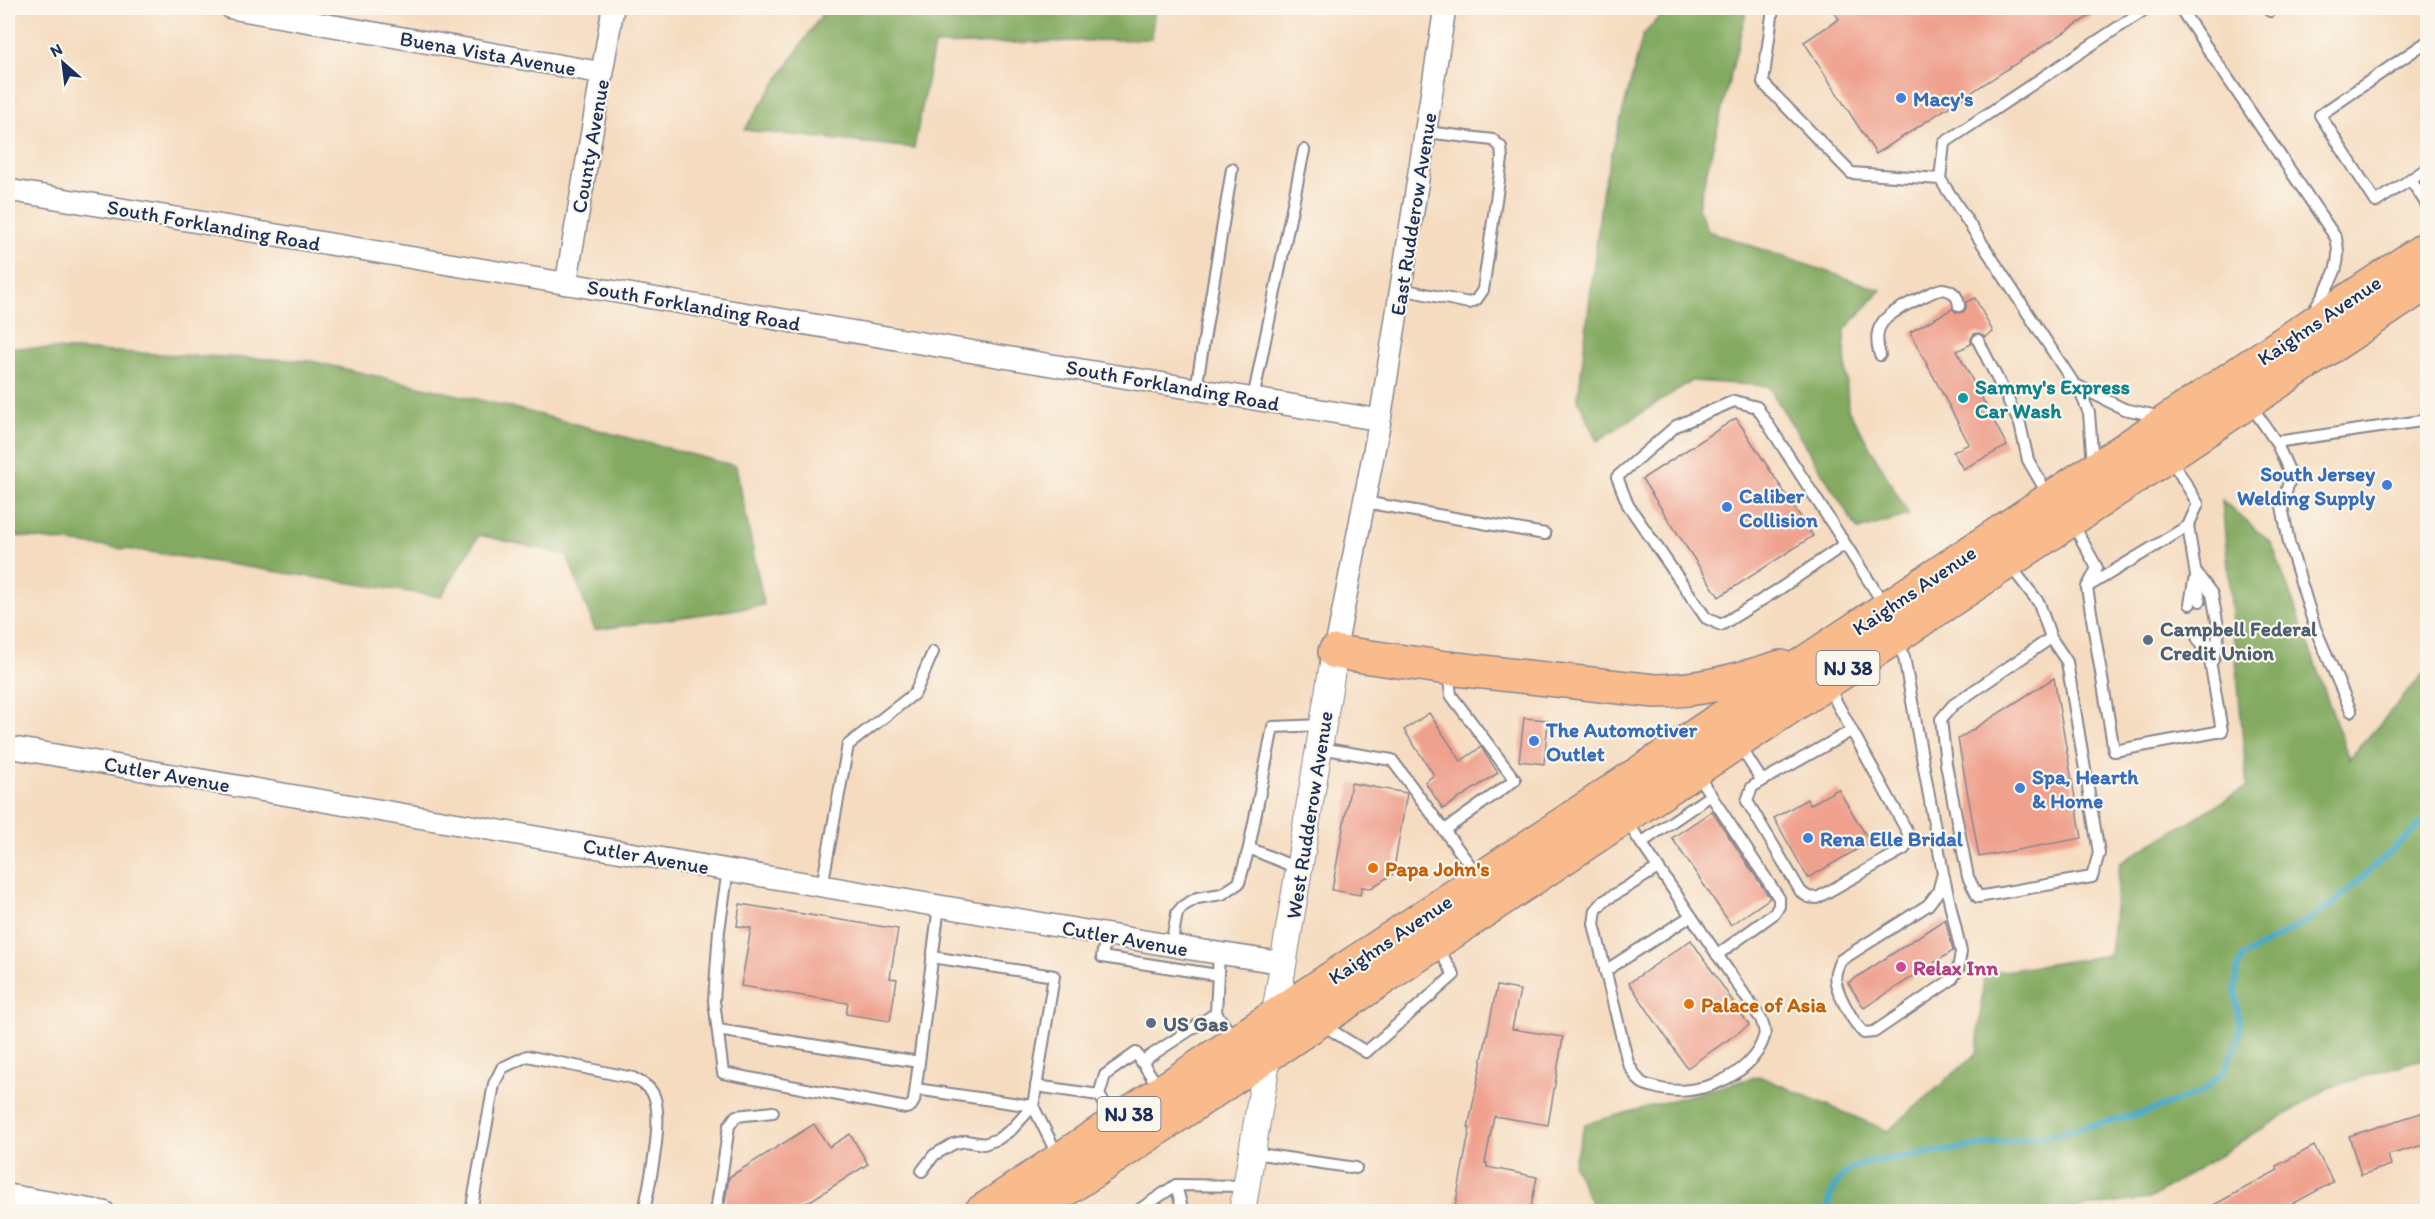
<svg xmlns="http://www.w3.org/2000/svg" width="2435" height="1219" viewBox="0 0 2435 1219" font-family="Itim,sans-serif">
	<rect width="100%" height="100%" fill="#fbf7ec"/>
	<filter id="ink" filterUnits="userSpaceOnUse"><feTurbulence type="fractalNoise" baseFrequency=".0167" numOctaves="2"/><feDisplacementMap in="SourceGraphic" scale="12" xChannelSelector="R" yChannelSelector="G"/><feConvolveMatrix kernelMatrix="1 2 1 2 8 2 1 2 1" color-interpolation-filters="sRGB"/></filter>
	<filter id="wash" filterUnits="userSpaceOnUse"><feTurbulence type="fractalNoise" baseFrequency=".008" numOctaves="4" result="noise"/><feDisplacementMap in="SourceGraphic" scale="24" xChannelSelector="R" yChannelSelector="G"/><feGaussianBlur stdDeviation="1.35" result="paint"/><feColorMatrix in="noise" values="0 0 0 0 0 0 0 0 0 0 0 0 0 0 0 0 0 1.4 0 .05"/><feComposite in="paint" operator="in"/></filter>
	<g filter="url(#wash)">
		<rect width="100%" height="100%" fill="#f5dbbf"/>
		<!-- forest -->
		<g fill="#83aa60" stroke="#4f6c5f" stroke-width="1.5">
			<polygon points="826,8 1155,8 1151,39 934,45 914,148 744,130"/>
			<polygon points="1667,8 1747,8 1698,207 1708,231 1881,290 1844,331 1848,409 1909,515 1858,530 1768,386 1691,381 1597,441 1578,399 1603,187 1643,35"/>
			<polygon points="8,347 311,361 514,408 736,466 764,605 595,630 567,555 479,535 441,597 150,552 8,535"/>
			<polygon points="2222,500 2272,544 2349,759 2427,670 2427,1057 2328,1088 2149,1199 2045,1212 1595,1211 1573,1165 1585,1124 1759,1076 1888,1131 1977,1053 1984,974 2110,955 2120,863 2247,787"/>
		</g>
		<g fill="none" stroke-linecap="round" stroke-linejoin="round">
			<!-- stream -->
			<path stroke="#46aac6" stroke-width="6" d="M1827 1212C1829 1190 1841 1171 1863 1163L2051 1135 2147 1112 2202 1092 2224 1071 2238 1040 2240 1027 2235 989 2237 970 2243 956 2309 920 2335 902 2428 818"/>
		</g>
		<g id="blocks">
			<!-- building -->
			<g fill="#efa18e">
				<polygon points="1831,8 2102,8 1876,154 1804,42 1839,19"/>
				<polygon points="1975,298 1993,332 1985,337 1979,333 1974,334 1971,339 1971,344 1957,351 2007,446 1963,469 1953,452 1969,444 1910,332 1952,309 1957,313 1963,312 1966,308 1966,302"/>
				<polygon points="1736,418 1813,536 1719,597 1642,479"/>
				<polygon points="2054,678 2082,838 1979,857 1958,739"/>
				<polygon points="1429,713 1461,761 1481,747 1498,773 1443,809 1425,782 1434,775 1404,730"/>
				<polygon points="1524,718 1548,720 1544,764 1519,761"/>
				<polygon points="1351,783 1407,793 1393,874 1371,888 1362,887 1360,895 1332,890"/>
				<polygon points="1838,789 1870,842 1808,878 1774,818 1807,799 1810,805"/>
				<polygon points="1712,811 1770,898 1731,925 1672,838"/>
				<polygon points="740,904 898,929 890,978 897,979 890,1021 846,1014 848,1003 741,986 751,928 737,926"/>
				<polygon points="1945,919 1953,951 1864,1008 1848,983"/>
				<polygon points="1691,940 1749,1025 1687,1068 1629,983"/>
				<polygon points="1497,986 1520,990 1512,1029 1563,1037 1548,1125 1494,1116 1485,1163 1487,1163 1487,1167 1537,1177 1530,1212 1454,1212 1470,1128 1468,1128"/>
				<polygon points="2427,1111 2427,1144 2388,1155 2391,1165 2361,1175 2349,1136"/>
				<polygon points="814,1124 829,1147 850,1134 868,1164 793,1212 726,1212 724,1208 729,1177"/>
				<polygon points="2314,1146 2333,1182 2278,1212 2201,1212 2278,1170 2276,1166"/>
			</g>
		</g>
	</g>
	<g filter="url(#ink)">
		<use href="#blocks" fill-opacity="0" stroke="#88858e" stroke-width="1.5"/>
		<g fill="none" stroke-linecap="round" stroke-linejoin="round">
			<!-- service casing -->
			<g stroke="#88858e" stroke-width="14">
				<g id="service">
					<polyline points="1773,8 1763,83 1851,173 1940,179"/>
					<path d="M2180 8 2336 238C2344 269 2327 285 2313 312"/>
					<polyline points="2270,11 2276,8"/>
					<polyline points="2428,41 2320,115 2376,202 2428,168"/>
					<polyline points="2410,179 2428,206"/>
					<polyline points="1401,289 1469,303 1476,300 1483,290 1502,159 1501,147 1493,140 1426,132"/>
					<polyline points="1978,340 2020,424 2028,460 2048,495"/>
					<path d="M1880 355C1870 323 1888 315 1912 302 1922 298 1932 291 1942 289 1952 290 1958 295 1959 306"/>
					<polyline points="2076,385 2124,409 2162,417"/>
					<polyline points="1196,389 1232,169"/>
					<polyline points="1253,399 1304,150"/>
					<polyline points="2250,404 2276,442 2291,475 2282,506 2289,543 2315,628 2351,711"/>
					<polyline points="2276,442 2428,420"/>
					<polyline points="2171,459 2198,504 2188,526 2200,601"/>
					<polyline points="2093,464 2089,413 2082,396 1940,179 1944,143 2147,8"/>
					<polyline points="1364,502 1545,534"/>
					<polyline points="2072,522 2097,568 2087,588 2114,751 2222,731 2206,637"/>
					<polyline points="1845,544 1781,588 1721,625 1706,618 1628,505 1617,477 1676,426 1734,401 1757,407 1885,606"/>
					<polyline points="2009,564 2039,603 2051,638 2067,662 2099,853 2092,877 1978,897 1968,877 1946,764 1941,719 1953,705 2051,638"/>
					<polyline points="2197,574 2212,594 2219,632 2213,660"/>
					<polyline points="2087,587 2188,526"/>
					<polyline points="2190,604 2194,581"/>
					<polyline points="2197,637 2206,655"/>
					<path d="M1896 640 1904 657 1943 873 1961 952 1958 970 1951 980 1874 1032 1864 1033C1854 1024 1839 997 1836 983 1834 976 1837 967 1841 960L1928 905 1938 892 1943 873"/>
					<polyline points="1740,746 1762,781 1752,787 1747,801 1801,892 1808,897 1817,898 1904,849 1908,841 1908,833 1827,685"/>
					<polyline points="1320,748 1392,760 1478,876"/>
					<polyline points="1696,773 1779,898 1779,906 1775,913 1717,955"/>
					<polyline points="1762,781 1851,731"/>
					<path d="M1625 819 1761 1019C1763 1025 1766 1032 1764 1037 1752 1078 1692 1100 1654 1087 1651 1086 1644 1085 1641 1082 1636 1078 1631 1068 1628 1063L1594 924 1596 910 1604 901 1658 868"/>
					<polyline points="1445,830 1515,780 1451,695 1448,671"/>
					<polyline points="1641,843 1711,795"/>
					<polyline points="1299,869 1249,848 1273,727 1323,725"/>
					<polyline points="728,870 719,930 714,1001 723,1073 906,1108 911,1106 914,1101 939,906"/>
					<polyline points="822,886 848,745 915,693 933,652"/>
					<polyline points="1106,935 1102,957 1217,975"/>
					<polyline points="1171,946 1177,913 1183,906 1197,898 1222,894 1239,883 1249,848"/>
					<polyline points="1219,953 1216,1013 1235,1040"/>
					<polyline points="1605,971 1691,916"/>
					<polyline points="1323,1025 1366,1052 1454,975 1437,947"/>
					<polyline points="718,1030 919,1062"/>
					<polyline points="1141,1062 1216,1013"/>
					<polyline points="1036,1086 1099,1095 1115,1120"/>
					<polyline points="916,1089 1033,1106 1058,1156"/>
					<polyline points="1099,1095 1105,1075 1136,1053 1160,1089"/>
					<polyline points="1253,1153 1356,1168"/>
					<polyline points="922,1171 934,1155 953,1144 966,1141 984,1144 998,1139 1012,1129 1033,1106 1054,976 932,957"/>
					<polyline points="1176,1185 1183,1212"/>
					<path d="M471 1212 494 1084 502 1068 527 1056 633 1078C640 1082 648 1085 652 1092 666 1113 649 1185 644 1212"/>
					<polyline points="716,1212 729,1126 736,1116 773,1112"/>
					<polyline points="1136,1212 1176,1185 1246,1186"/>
				</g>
			</g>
			<!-- minor casing -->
			<g stroke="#88858e" stroke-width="24">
				<g id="minor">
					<polyline points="231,8 603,73"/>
					<polyline points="8,190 1380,420"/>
					<polyline points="566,284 613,8"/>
					<polyline points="1335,652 1380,420 1445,8"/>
					<polyline points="8,747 1191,949 1284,963"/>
					<polyline points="8,1195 104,1212"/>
				</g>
			</g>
			<!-- tertiary casing -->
			<g stroke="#88858e" stroke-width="28">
				<polyline id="tertiary" points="1242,1212 1335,652"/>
			</g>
			<!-- trunk casing -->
			<g stroke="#88858e" stroke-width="36">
				<g id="trunk">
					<path d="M1335 652 1447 668 1655 691C1699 691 1739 680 1781 667"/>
					<polyline points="981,1212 2428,247"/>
					<polyline points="1032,1212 2428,282"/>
				</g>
			</g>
			<!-- service -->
			<use href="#service" stroke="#fff" stroke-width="10"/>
			<!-- minor -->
			<use href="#minor" stroke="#fff" stroke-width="21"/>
			<!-- tertiary -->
			<use href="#tertiary" stroke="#fff" stroke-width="26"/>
			<!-- trunk -->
			<use href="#trunk" stroke="#fabb8c" stroke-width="33"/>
		</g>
	</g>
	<!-- markers -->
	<g fill="#3f7fe0" stroke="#fbf7ec" stroke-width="2">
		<circle cx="1901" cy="98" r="6"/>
		<circle cx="2387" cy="485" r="6"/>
		<circle cx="1727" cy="507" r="6"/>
		<circle cx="1534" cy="741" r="6"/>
		<circle cx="2020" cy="788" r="6"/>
		<circle cx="1808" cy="838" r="6"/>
	</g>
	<circle fill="#0f9aa8" stroke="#fbf7ec" stroke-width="2" cx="1963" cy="398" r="6"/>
	<g fill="#5c6f8a" stroke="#fbf7ec" stroke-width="2">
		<circle cx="2148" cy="640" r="6"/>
		<circle cx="1151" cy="1023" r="6"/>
	</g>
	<g fill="#e8710a" stroke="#fbf7ec" stroke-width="2">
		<circle cx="1373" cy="868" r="6"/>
		<circle cx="1689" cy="1004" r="6"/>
	</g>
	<circle fill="#d1479c" stroke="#fbf7ec" stroke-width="2" cx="1901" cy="967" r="6"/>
	<g text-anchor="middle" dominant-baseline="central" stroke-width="4.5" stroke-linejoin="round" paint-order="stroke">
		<!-- shield labels -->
		<g fill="#fbf7ec" stroke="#5e6b89" stroke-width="1.5">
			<rect x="1816.5" y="651" width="63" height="34" rx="4.5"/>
			<rect x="1097.5" y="1097" width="63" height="34" rx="4.5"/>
		</g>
		<g font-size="20" font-weight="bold" fill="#1b2f5e">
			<text x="1848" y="668">NJ 38</text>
			<text x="1129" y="1114">NJ 38</text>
		</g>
		<!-- street labels -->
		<g font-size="21" fill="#1b2f5e" stroke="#fbf7ec">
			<text transform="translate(488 53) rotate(10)">Buena Vista Avenue</text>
			<text transform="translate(590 146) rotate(-80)">County Avenue</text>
			<text transform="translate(1413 214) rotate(-81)">East Rudderow Avenue</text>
			<text transform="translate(214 225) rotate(10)">South Forklanding Road</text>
			<text transform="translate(694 305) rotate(10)">South Forklanding Road</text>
			<text transform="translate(2319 320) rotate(-34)">Kaighns Avenue</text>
			<text transform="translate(1173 385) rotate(10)">South Forklanding Road</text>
			<text transform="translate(1914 590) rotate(-34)">Kaighns Avenue</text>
			<text transform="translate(167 774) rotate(10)">Cutler Avenue</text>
			<text transform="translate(1309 815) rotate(-81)">West Rudderow Avenue</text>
			<text transform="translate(646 856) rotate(10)">Cutler Avenue</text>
			<text transform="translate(1125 938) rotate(10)">Cutler Avenue</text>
			<text transform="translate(1390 939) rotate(-34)">Kaighns Avenue</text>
		</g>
		<!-- shop labels -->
		<g font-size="21" font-weight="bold" fill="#366cbe" stroke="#fbf7ec" text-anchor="start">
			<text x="1913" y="98">Macy's</text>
			<text x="2375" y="473" text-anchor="end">South Jersey<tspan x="2375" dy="24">Welding Supply</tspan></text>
			<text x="1739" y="495">Caliber<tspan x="1739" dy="24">Collision</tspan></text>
			<text x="1546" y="729">The Automotiver<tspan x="1546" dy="24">Outlet</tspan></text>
			<text x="2032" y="776">Spa, Hearth<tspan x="2032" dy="24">&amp; Home</tspan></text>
			<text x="1820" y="838">Rena Elle Bridal</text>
		</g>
		<!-- culture labels -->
		<g font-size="21" font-weight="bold" fill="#0d838f" stroke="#fbf7ec" text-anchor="start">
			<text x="1975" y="386">Sammy's Express<tspan x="1975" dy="24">Car Wash</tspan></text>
		</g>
		<!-- service labels -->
		<g font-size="21" font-weight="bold" fill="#4e5e75" stroke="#fbf7ec" text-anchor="start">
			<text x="2160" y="628">Campbell Federal<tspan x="2160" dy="24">Credit Union</tspan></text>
			<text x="1163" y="1023">US Gas</text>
		</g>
		<!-- food labels -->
		<g font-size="21" font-weight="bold" fill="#c56008" stroke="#fbf7ec" text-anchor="start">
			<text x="1385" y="868">Papa John's</text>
			<text x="1701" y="1004">Palace of Asia</text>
		</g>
		<!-- hotel labels -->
		<g font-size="21" font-weight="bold" fill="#b23c85" stroke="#fbf7ec" text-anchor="start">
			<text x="1913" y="967">Relax Inn</text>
		</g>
	</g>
	<!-- margin -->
	<rect width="2435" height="1219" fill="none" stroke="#fbf7ec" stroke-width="30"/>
	<!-- north arrow -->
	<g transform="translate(63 63) rotate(332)" stroke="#fbf7ec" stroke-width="4.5" paint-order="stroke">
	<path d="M0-4.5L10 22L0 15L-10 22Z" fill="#1b2f5e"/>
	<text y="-9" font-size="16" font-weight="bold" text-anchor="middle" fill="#1b2f5e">N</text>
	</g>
</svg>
